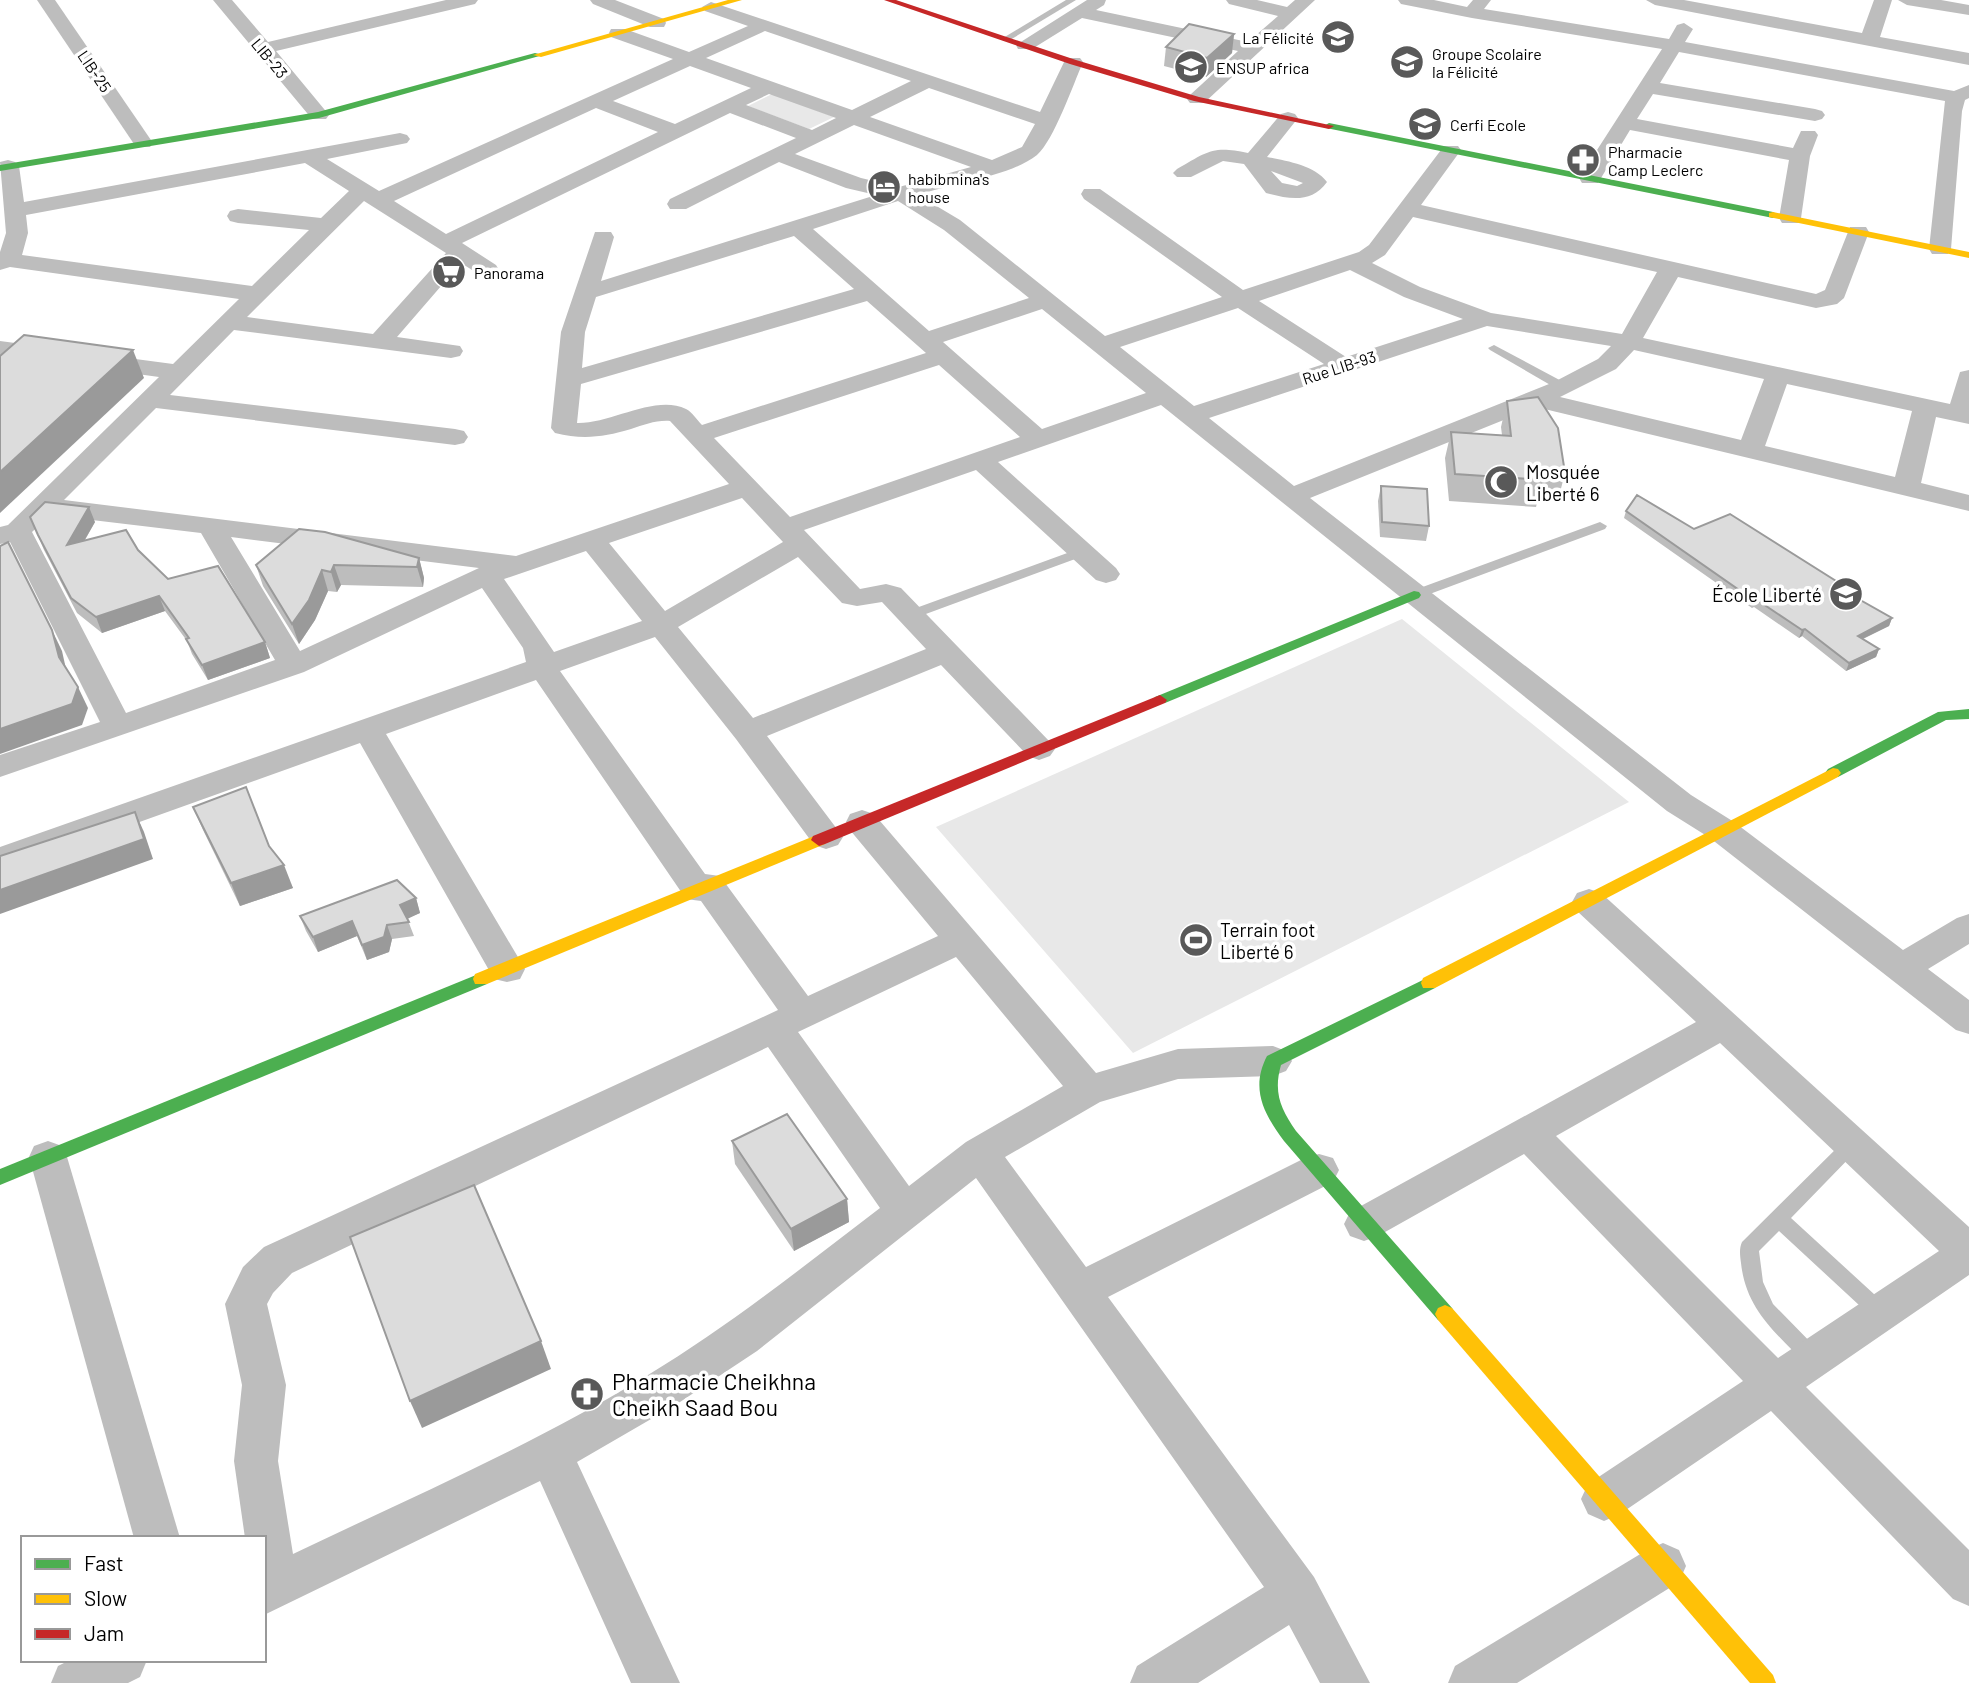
<svg xmlns="http://www.w3.org/2000/svg" width="1969" height="1683" viewBox="0 0 1969 1683" font-family="Barlow,sans-serif">
	<rect width="100%" height="100%" fill="#fff"/>
	<!-- green -->
	<g fill="#e8e8e8">
		<polygon points="772,94 834,117 809,129 748,106"/>
		<polygon points="1402,619 1629,802 1133,1053 936,827"/>
	</g>
	<g fill="none" stroke-linecap="round" stroke-linejoin="round">
		<!-- lane -->
		<g fill="#bdbdbd" fill-rule="evenodd">
			<polygon points="1066,0 1076,0 1010,40 1003,38"/>
			<polygon points="1494,345 1567,384 1569,387 1567,390 1559,390 1490,350 1488,348"/>
			<polygon points="1600,522 1607,526 1605,529 1419,598 1409,598 1407,595 1409,592"/>
			<polygon points="1081,548 1088,552 1086,555 915,618 910,619 903,615 905,612"/>
			<path d="M1853 1135 1859 1138 1862 1143 1859 1148 1791 1218 1887 1306 1890 1312 1887 1318 1880 1321 1873 1318 1779 1231 1759 1251 1763 1282 1773 1304 1821 1353 1824 1359 1821 1365 1814 1368 1807 1365C1776 1333 1746 1310 1741 1263 1740 1255 1739 1249 1742 1242L1847 1138Z"/>
		</g>
		<!-- street -->
		<g fill="#bdbdbd" fill-rule="evenodd">
			<polygon points="37,0 55,0 153,143 150,147 136,147"/>
			<polygon points="213,0 232,0 268,42 446,0 478,0 475,4 276,51 329,115 326,119 312,119"/>
			<polygon points="590,0 615,0 664,19 666,23 664,27 650,27 593,4"/>
			<polygon points="1087,0 1106,0 1104,5 1096,10 1248,42 1278,16 1229,4 1226,0 1257,0 1287,7 1295,0 1315,0 1204,103 1190,103 1187,99 1190,95 1238,51 1082,18 1032,49 1018,49 1016,45"/>
			<polygon points="1398,0 1434,0 1467,7 1473,0 1491,0 1484,9 1669,39 1677,25 1684,23 1693,29 1685,42 1954,91 1969,85 1969,98 1965,100 1962,111 1951,249 1948,254 1932,254 1929,249 1945,101 1679,52 1660,83 1815,109 1822,111 1825,115 1822,119 1815,121 1653,94 1637,119 1793,148 1801,131 1815,131 1818,135 1810,156 1801,218 1798,223 1782,223 1779,218 1789,160 1630,130 1598,183 1582,183 1579,178 1662,49 1472,18 1401,4"/>
			<polygon points="1646,0 1684,0 1862,33 1874,0 1892,0 1880,37 1969,53 1969,65 1655,5"/>
			<polygon points="1898,0 1941,0 1969,5 1969,15 1907,5"/>
			<path d="M711 2 1040 112 1066 58H1080L1083 62C1073 85 1054 140 1037 155 1011 176 951 184 918 195L960 220 1105 336 1222 297 1084 199 1081 194 1084 189H1100L1243 290 1359 252 1369 245 1444 146H1458L1461 150 1421 205 1816 294 1825 290 1850 227H1866L1869 232 1844 298 1837 304 1816 308 1678 277 1643 338 1950 404 1960 372 1969 370V424L1936 417 1921 483 1969 495V511L1536 407 1310 498 1691 795 1734 822 1903 950 1957 918 1969 914V944L1928 969 1969 1000V1034L1956 1030 1710 838 1667 811 1161 405 998 462 1116 568 1120 574 1116 580 1106 583 1096 580 976 470 804 530 860 589 886 584 901 588 1050 742 1055 749 1050 756 1039 760 1028 756 941 665 767 736 843 837 838 845 826 849 814 845 736 739 655 637 560 671 705 874 720 876 808 996 938 936 850 830 846 822 850 814 862 810 874 814 1096 1073 1178 1049 1273 1046 1286 1051 1292 1061 1286 1071 1273 1076 1178 1079 1100 1102 1005 1157 1086 1267 1305 1158 1319 1154 1333 1158 1339 1170 1333 1182 1108 1297 1314 1577 1370 1683H1320L1289 1625 1198 1683H1130L1137 1666 1264 1587 976 1178 757 1351 677 1404 577 1462 680 1683H631L540 1481 264 1615V1538H245L234 1461 242 1385 225 1304 243 1267 264 1247 778 1010 701 901 686 899 536 680 386 734 525 969 520 979 507 982 494 979 360 743 0 872V847L526 662 523 648 482 588 304 672 0 777V755L100 722 10 542 0 544V527L8 525 159 377 0 355V341L173 364 239 299 10 267 0 270V252L6 233 0 162 8 160 15 162 19 166 24 202 400 133 407 135 410 139 407 143 327 159 379 191 673 59 611 37 609 33 611 29H625L689 52 748 26 705 11 702 7ZM765 31 911 81 852 110 706 58ZM690 66 751 88 675 124 613 101ZM929 88 1035 124 1022 147 992 160 870 117ZM769 94 836 118 812 130 746 105ZM596 108 658 132 446 234 394 201ZM730 113 796 138 670 199 667 204 670 209H686L779 162 846 188 876 195 601 281 614 237 611 232H595L561 332 551 428 555 433C583 440 604 437 631 429 644 425 656 420 670 421L729 484 516 556 64 500 156 408 455 445 464 443 468 437 464 431 455 429 170 395 234 330 451 358 460 356 463 351 460 346 397 337 461 263 480 275H496L499 270 496 265 462 243ZM854 125 971 167 899 187 861 178 795 154ZM305 163 349 191 321 218 238 209 230 211 227 216 230 221 238 223 309 230 252 286 22 255 28 233 26 215ZM364 201 446 253 373 334 247 317ZM898 201 944 230 1029 298 929 331 813 229ZM1413 217 1657 272 1622 334 1491 313 1420 287 1372 263 1385 255ZM794 236 854 289 582 368 585 332 596 297ZM1350 270 1404 297 1463 319 1346 357 1259 301ZM867 301 926 353 702 425C697 420 692 412 686 409 655 394 611 424 577 423L581 384ZM1238 308 1324 364 1194 406 1120 347ZM1042 309 1146 393 1042 429 943 342ZM1487 326 1611 346 1598 359 1554 382 1294 486 1209 418ZM1634 350 1764 379 1741 440 1560 397 1616 369ZM939 365 1020 437 790 517 714 438ZM1787 384 1912 411 1895 477 1765 446ZM742 498 783 542 665 611 609 543ZM50 515 201 533 275 660 126 713 32 532ZM231 537 479 568 300 651ZM586 551 642 621 554 652 504 579ZM798 557 842 603 857 606 882 602 926 649 753 718 678 627ZM956 957 1063 1086 966 1142 909 1186 798 1032ZM768 1047 880 1208C804 1266 729 1326 648 1375 535 1444 412 1497 293 1554L278 1461 286 1385 267 1304 273 1293 292 1273Z"/>
			<path d="M1288 112 1295 114 1298 118 1267 157C1286 161 1314 165 1327 182 1311 204 1289 199 1266 193L1244 164 1223 161 1191 177H1177L1173 173 1177 169C1207 152 1212 145 1248 153L1281 114ZM1271 171 1303 183 1297 186 1282 183Z"/>
			<path d="M1589 889 1601 893 1969 1227V1275L1806 1387 1969 1550V1606L1953 1599 1771 1411 1620 1514 1604 1521 1588 1514 1581 1499 1588 1484 1743 1381 1524 1154 1378 1236 1364 1241 1350 1236 1344 1224 1350 1212 1696 1022 1577 911 1572 902 1577 893ZM1720 1043 1939 1251 1778 1358 1556 1136Z"/>
			<polygon points="48,1141 62,1146 67,1157 180,1538 134,1538 29,1157 34,1146"/>
			<polygon points="1663,1543 1679,1550 1686,1566 1679,1582 1517,1683 1448,1683 1455,1666 1647,1550"/>
			<polygon points="70,1660 147,1660 140,1677 128,1683 51,1683 58,1666"/>
		</g>
		<!-- fast -->
		<g fill="#4caf50" fill-rule="evenodd">
			<polygon points="535,53 543,55 319,118 0,171 0,165 318,112"/>
			<polygon points="1329,123 1773,212 1778,215 1773,218 1326,128 1324,126"/>
			<polygon points="1414,591 1419,592 1421,595 1419,598 1165,703 1155,703 1153,700 1155,697"/>
			<polygon points="1969,709 1969,719 1946,720 1838,777 1828,777 1825,773 1828,769 1938,712"/>
			<polygon points="481,973 487,974 489,979 487,984 0,1185 0,1169"/>
			<path d="M1429 977 1435 978 1437 983 1435 988 1281 1065C1273 1093 1281 1109 1296 1131L1452 1308 1455 1314 1452 1320 1445 1323 1438 1320 1284 1141C1264 1114 1250 1089 1267 1056Z"/>
		</g>
		<!-- slow -->
		<g fill="#ffc107" fill-rule="evenodd">
			<polygon points="728,0 742,0 541,57 533,55"/>
			<polygon points="1773,212 1969,252 1969,258 1769,217 1769,213"/>
			<polygon points="1833,768 1838,769 1841,773 1838,777 1435,988 1423,988 1421,983 1423,978"/>
			<polygon points="819,834 827,840 825,844 487,984 475,984 473,979 475,974"/>
			<polygon points="1445,1305 1452,1308 1773,1675 1776,1683 1750,1683 1438,1320 1435,1314 1438,1308"/>
		</g>
		<!-- jam -->
		<g fill="#c62828" fill-rule="evenodd">
			<polygon points="884,0 896,0 1076,60 1199,97 1334,126 1329,129 1194,101 1070,64"/>
			<polygon points="1160,695 1167,700 1165,703 825,844 819,846 811,840 813,836"/>
		</g>
	</g>
	<!-- wall -->
	<g fill="#bdbdbd">
		<polygon points="1234,34 1232,53 1206,77 1164,66 1166,47"/>
		<polygon points="1507,401 1565,473 1558,500 1538,499 1536,507 1449,501 1445,458 1451,432 1502,435 1501,427"/>
		<polygon points="1381,486 1429,526 1426,541 1380,537 1378,501"/>
		<polygon points="1626,511 1694,529 1842,590 1892,618 1889,626 1863,639 1879,649 1876,657 1846,671 1802,636 1799,638 1754,607 1752,608 1624,518"/>
		<polygon points="30,517 95,522 85,540 138,550 168,579 265,642 270,658 208,680 192,654 187,641 165,611 102,633 77,613 44,550"/>
		<polygon points="419,558 424,578 423,587 341,585 337,592 328,591 315,620 299,644 263,586 256,565"/>
		<polygon points="193,807 269,846 293,888 240,906 203,830"/>
		<polygon points="416,898 420,913 407,918 414,936 392,939 389,952 367,960 357,936 318,952 306,931 300,916"/>
		<polygon points="732,1141 847,1199 849,1222 794,1251 735,1164"/>
	</g>
	<!-- shaded-wall -->
	<g fill="#9a9a9a">
		<polygon points="1234,34 1232,53 1206,77 1207,58"/>
		<polygon points="133,350 144,378 0,513 0,472"/>
		<polygon points="89,507 95,522 73,560 67,545"/>
		<polygon points="419,558 424,578 423,587 417,567"/>
		<polygon points="334,565 341,585 337,592 331,572"/>
		<polygon points="322,570 328,591 315,620 299,644 292,624"/>
		<polygon points="159,596 165,611 102,633 96,617"/>
		<polygon points="1892,618 1889,626 1854,643 1858,636"/>
		<polygon points="1805,629 1802,636 1799,638 1802,630"/>
		<polygon points="52,630 62,651 68,678 59,657"/>
		<polygon points="265,642 270,658 208,680 202,665"/>
		<polygon points="1879,649 1876,657 1846,671 1849,663"/>
		<polygon points="78,687 88,708 82,725 0,754 0,729"/>
		<polygon points="135,812 144,832 153,859 0,914 0,890"/>
		<polygon points="284,865 293,888 240,906 231,883"/>
		<polygon points="416,898 420,913 405,920 400,905"/>
		<polygon points="352,921 357,936 318,952 313,937"/>
		<polygon points="387,925 392,939 389,952 367,960 362,945"/>
		<polygon points="847,1199 849,1222 794,1251 791,1229"/>
		<polygon points="541,1341 551,1369 422,1428 410,1401"/>
	</g>
	<!-- building -->
	<g fill="#dcdcdc" stroke="#9a9a9a" stroke-width="2">
		<polygon points="1189,24 1234,34 1207,58 1166,47"/>
		<polygon points="24,335 133,350 0,472 0,356"/>
		<polygon points="1538,397 1558,428 1565,473 1542,472 1543,480 1455,474 1451,432 1511,436 1507,401"/>
		<polygon points="1381,486 1427,489 1429,526 1382,522"/>
		<polygon points="1637,495 1694,529 1730,514 1844,586 1839,588 1892,618 1858,636 1879,649 1849,663 1805,629 1802,630 1757,600 1755,601 1626,511"/>
		<polygon points="45,502 89,507 67,545 126,530 138,550 168,579 218,566 265,642 202,665 186,639 189,638 159,596 96,617 71,598 38,535 30,517"/>
		<polygon points="299,529 325,532 419,558 417,567 334,565 331,572 322,570 309,600 292,624 256,565"/>
		<polygon points="8,542 52,630 59,657 78,687 72,704 0,729 0,546"/>
		<polygon points="246,787 269,846 284,865 231,883 193,807"/>
		<polygon points="135,812 144,839 0,890 0,856"/>
		<polygon points="397,880 416,898 400,905 409,922 387,925 384,937 362,945 352,921 313,937 300,916"/>
		<polygon points="787,1114 847,1199 791,1229 732,1141"/>
		<polygon points="474,1185 541,1341 410,1401 350,1237"/>
	</g>
	<!-- icons -->
	<defs>
		<g id="school-disc" transform="scale(1.75)"><circle r="9.5" fill="#595959" stroke="#fff"/><path d="M0-5L7-2L0 1L-7-2ZM-4 1L0 2.5L4 1V4Q0 6-4 4Z" fill="#fff"/></g>
		<g id="university-disc" transform="scale(1.75)"><circle r="9.5" fill="#595959" stroke="#fff"/><path d="M0-5L7-2L0 1L-7-2ZM-4 1L0 2.5L4 1V4Q0 6-4 4Z" fill="#fff"/></g>
		<g id="pharmacy-disc" transform="scale(1.75)"><circle r="9.5" fill="#595959" stroke="#fff"/><path d="M-2-6h4v4h4v4h-4v4h-4v-4h-4v-4h4Z" fill="#fff"/></g>
		<g id="hotel-disc" transform="scale(1.75)"><circle r="9.5" fill="#595959" stroke="#fff"/><path d="M-6-4.5h1.5V1H6V5H4.5V3h-9V5H-6ZM-4 0a1.8 1.8 0 1 1 3.6 0ZM.5 0V-2.5h3Q6-2.5 6 0Z" fill="#fff"/></g>
		<g id="supermarket-disc" transform="scale(1.75)"><circle r="9.5" fill="#595959" stroke="#fff"/><path d="M-6-5.5h2.5l.6 2H6L4.5 2H-2.5L-4.4-4H-6ZM-1.5 3.2a1.3 1.3 0 1 0 .1 0ZM3 3.2a1.3 1.3 0 1 0 .1 0Z" fill="#fff"/></g>
		<g id="mosque-disc" transform="scale(1.75)"><circle r="9.5" fill="#595959" stroke="#fff"/><path d="M3.5-4.9A6 6 0 1 0 3.5 4.9A5 5 0 1 1 3.5-4.9Z" fill="#fff"/></g>
		<g id="stadium-disc" transform="scale(1.75)"><circle r="9.5" fill="#595959" stroke="#fff"/><path d="M0-5a6.5 5 0 1 0 0 10a6.5 5 0 1 0 0-10ZM-3.5-1.8h7v3.6h-7Z" fill="#fff"/></g>
	</defs>
	<g fill-rule="evenodd">
		<use href="#school-disc" x="1338" y="37"/>
		<use href="#school-disc" x="1407" y="62"/>
		<use href="#university-disc" x="1191" y="67"/>
		<use href="#school-disc" x="1425" y="124"/>
		<use href="#pharmacy-disc" x="1583" y="160"/>
		<use href="#hotel-disc" x="884" y="187"/>
		<use href="#supermarket-disc" x="449" y="272"/>
		<use href="#mosque-disc" x="1501" y="482"/>
		<use href="#school-disc" x="1846" y="594"/>
		<use href="#stadium-disc" x="1196" y="940"/>
		<use href="#pharmacy-disc" x="587" y="1394"/>
	</g>
	<g text-anchor="middle" dominant-baseline="central" stroke-width="7" stroke-linejoin="round" paint-order="stroke">
		<!-- far-poi labels -->
		<g font-size="16" fill="#000" stroke="#fff" text-anchor="start">
			<text x="1314" y="37" text-anchor="end">La Félicité</text>
			<text x="1432" y="53">Groupe Scolaire<tspan x="1432" dy="18">la Félicité</tspan></text>
			<text x="1216" y="67">ENSUP africa</text>
			<text x="1450" y="124">Cerfi Ecole</text>
			<text x="1608" y="151">Pharmacie<tspan x="1608" dy="18">Camp Leclerc</tspan></text>
			<text x="908" y="178">habibmina's<tspan x="908" dy="18">house</tspan></text>
			<text x="474" y="272">Panorama</text>
		</g>
		<!-- far-street labels -->
		<g font-size="16" fill="#000" stroke="#fff">
			<text transform="translate(270 58) rotate(50)">LIB-23</text>
			<text transform="translate(95 71) rotate(56)">LIB-25</text>
			<text transform="translate(1339 367) rotate(-18)">Rue LIB-93</text>
		</g>
		<!-- poi labels -->
		<g font-size="19" fill="#000" stroke="#fff" text-anchor="start">
			<text x="1526" y="471">Mosquée<tspan x="1526" dy="22">Liberté 6</tspan></text>
			<text x="1822" y="594" text-anchor="end">École Liberté</text>
			<text x="1220" y="929">Terrain foot<tspan x="1220" dy="22">Liberté 6</tspan></text>
		</g>
		<!-- near-poi labels -->
		<g font-size="23" fill="#000" stroke="#fff" text-anchor="start">
			<text x="612" y="1381">Pharmacie Cheikhna<tspan x="612" dy="26">Cheikh Saad Bou</tspan></text>
		</g>
	</g>
	<!-- legend -->
	<rect x="21" y="1536" width="245" height="126" fill="#ffffff" stroke="#999999" stroke-width="2"/>
	<rect x="35" y="1559" width="35" height="10" fill="#4caf50" stroke="#999999" stroke-width="2"/>
	<text x="84" y="1571" font-size="21" fill="#000000">Fast</text>
	<rect x="35" y="1594" width="35" height="10" fill="#ffc107" stroke="#999999" stroke-width="2"/>
	<text x="84" y="1606" font-size="21" fill="#000000">Slow</text>
	<rect x="35" y="1629" width="35" height="10" fill="#c62828" stroke="#999999" stroke-width="2"/>
	<text x="84" y="1641" font-size="21" fill="#000000">Jam</text>
</svg>
